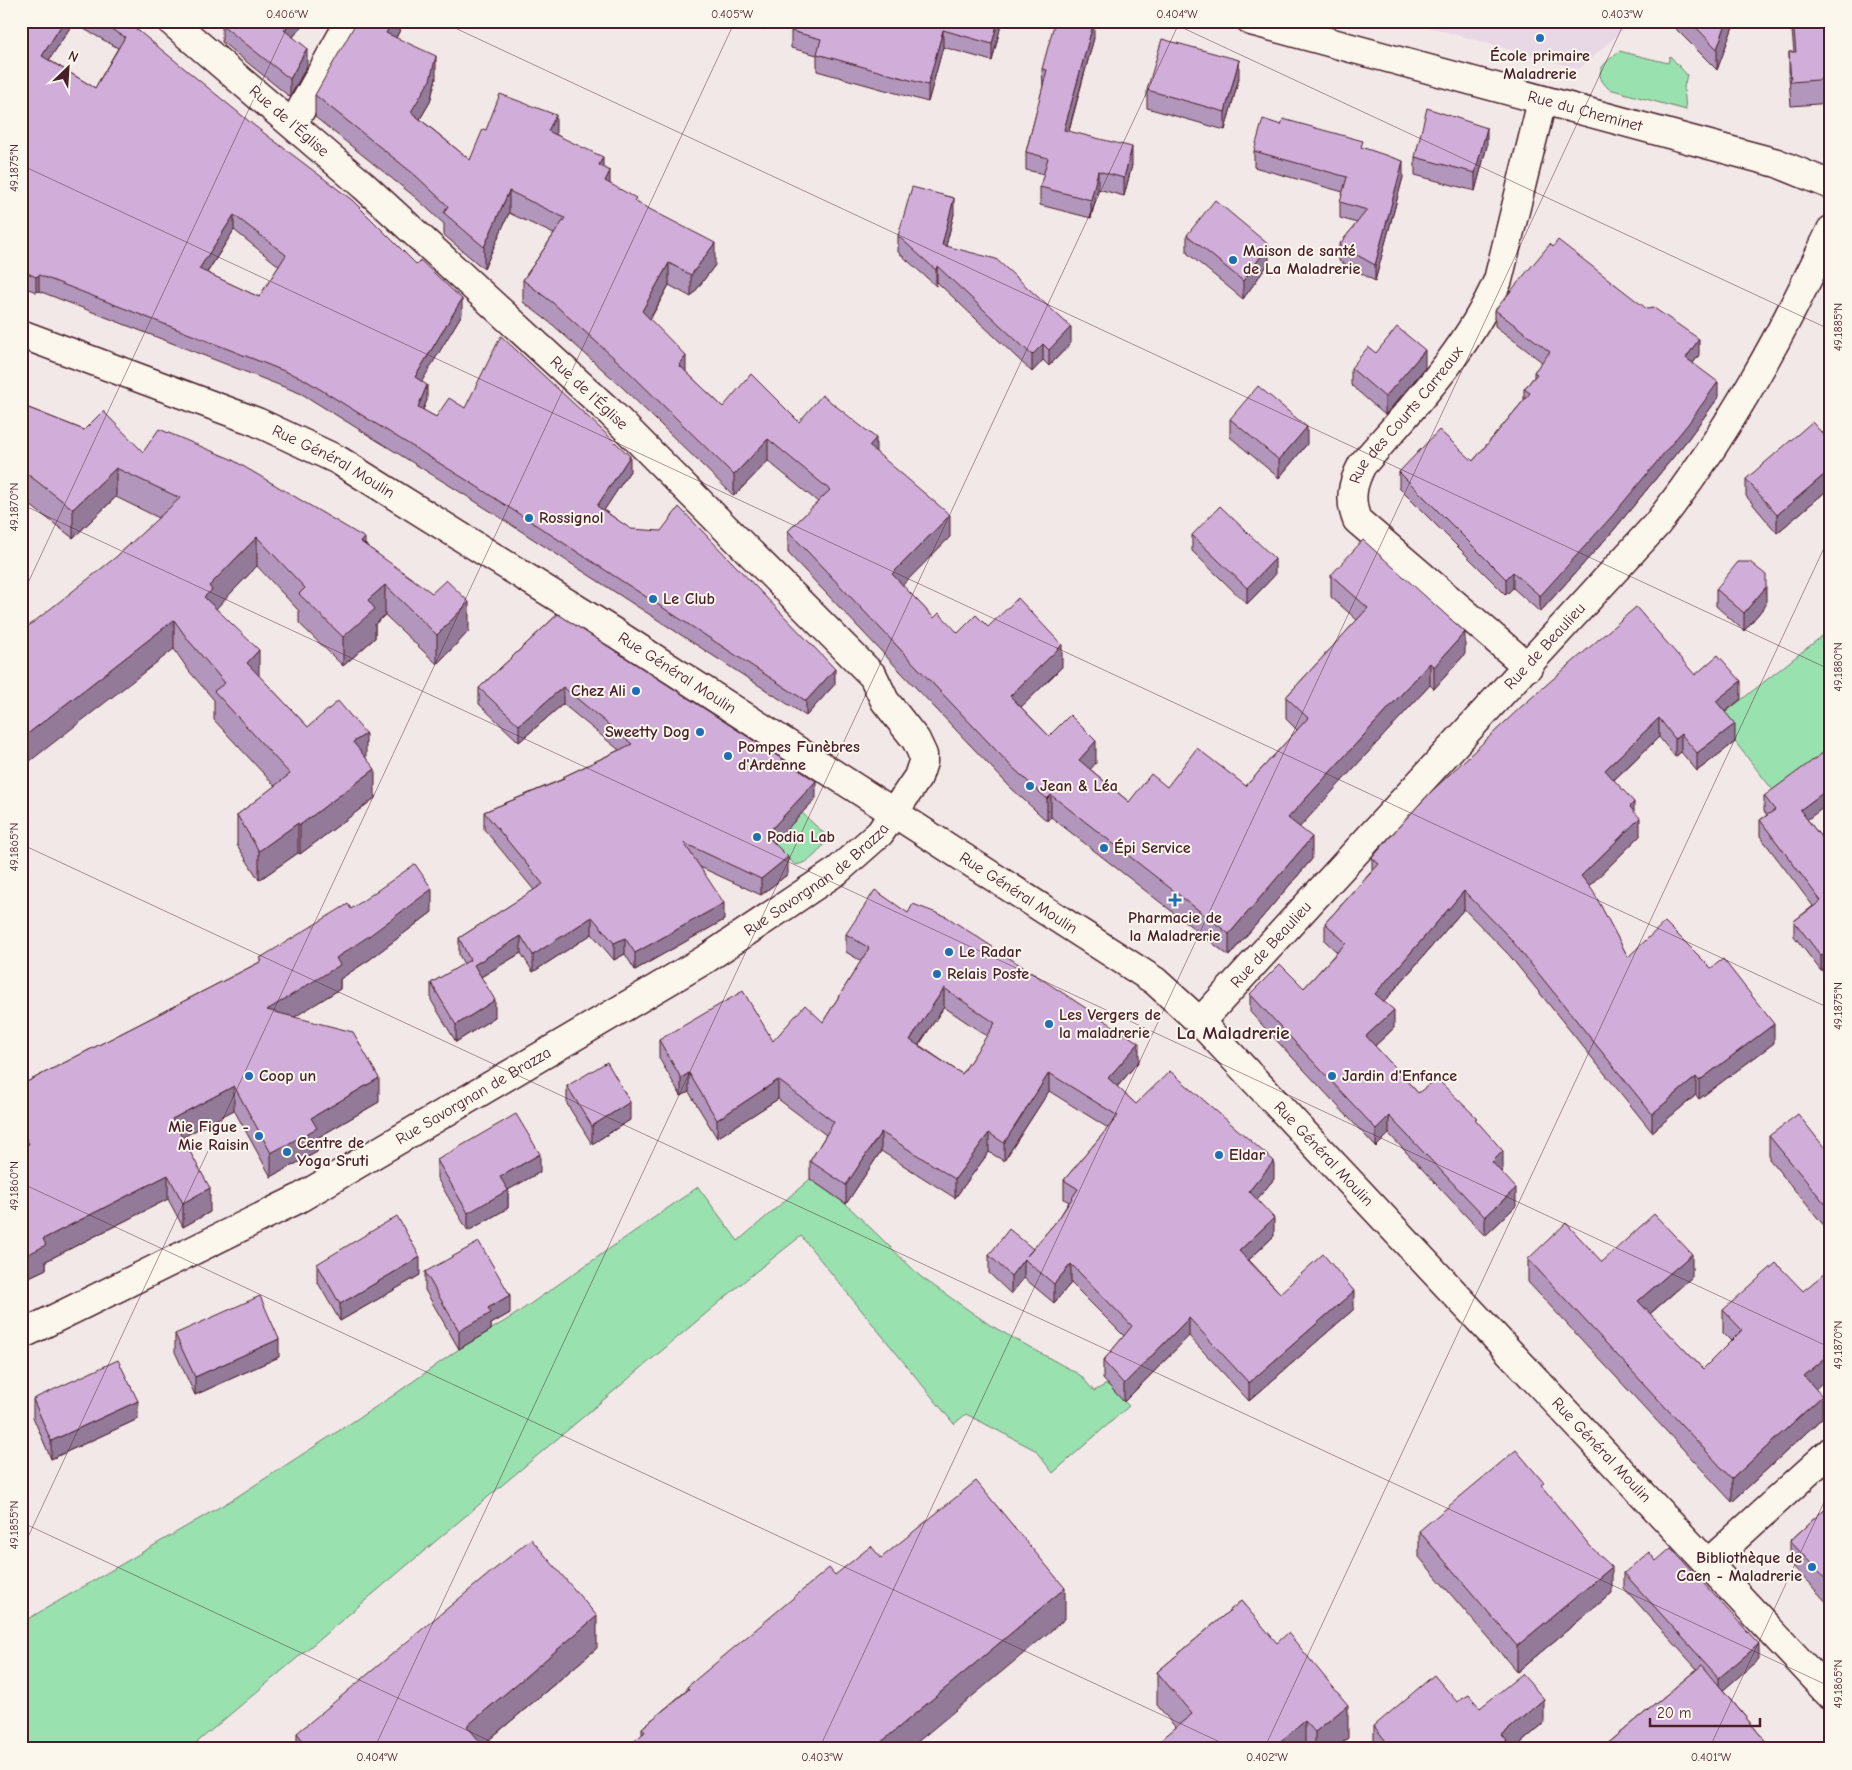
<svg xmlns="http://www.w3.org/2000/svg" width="1852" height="1770" viewBox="0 0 1852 1770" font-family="'Comic Neue',sans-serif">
	<rect width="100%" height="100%" fill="#f2e8e8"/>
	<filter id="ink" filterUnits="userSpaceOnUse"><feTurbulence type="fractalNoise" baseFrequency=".02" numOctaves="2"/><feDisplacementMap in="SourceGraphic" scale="10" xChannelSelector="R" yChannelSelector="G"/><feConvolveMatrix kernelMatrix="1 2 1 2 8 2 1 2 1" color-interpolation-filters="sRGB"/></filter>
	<g filter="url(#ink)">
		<!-- built -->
		<polygon fill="#e8d7e4" points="1408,21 1633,21 1579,69"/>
		<!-- green -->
		<g fill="#99e1af" stroke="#72806d">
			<path d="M1619 51 1668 63 1670 56 1687 75 1684 87 1686 110 1609 89C1590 71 1605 64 1619 51Z"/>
			<polygon points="1831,629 1831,762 1780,799 1717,719"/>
			<path d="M802 813 828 837C821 850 811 863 795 865L774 844Z"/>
			<polygon points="810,1179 846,1204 921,1277 990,1325 1080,1375 1094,1391 1107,1384 1129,1406 1053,1473 1035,1450 966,1414 954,1424 801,1236 754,1273 189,1749 21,1749 21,1623 235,1498 391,1397 459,1349 513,1316 698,1187 738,1241"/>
		</g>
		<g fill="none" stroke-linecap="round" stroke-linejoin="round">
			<!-- minor casing -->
			<g stroke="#4a1f2b" stroke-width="31">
				<g id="minor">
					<path id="s1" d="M1251 21 1743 154 1777 163 1831 185"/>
					<polyline points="293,124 350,21"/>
					<path id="s2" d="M1528 667 1357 520C1349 500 1352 484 1362 465 1412 407 1467 352 1498 280L1542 101"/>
					<path id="s3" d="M1200 1022 1657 524C1728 434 1783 333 1831 230"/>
					<path id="s4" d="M21 1335 298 1199 706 959 837 871 880 833 918 777 923 762V755L916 740 885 701 873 676 611 413 364 186 171 21"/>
					<polyline points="1708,1563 1831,1451"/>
				</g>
			</g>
			<!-- major casing -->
			<g stroke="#4a1f2b" stroke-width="31">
				<g id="major">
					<path id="s5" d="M21 334 257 422 338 460 615 633 1155 981 1200 1022 1831 1695"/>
				</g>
			</g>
			<!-- minor -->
			<use href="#minor" stroke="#fbf7ec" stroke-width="28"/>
			<!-- major -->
			<use href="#major" stroke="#fbf7ec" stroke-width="28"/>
		</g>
		<!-- wall -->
		<g fill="#b396bb" stroke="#4a1f2b" fill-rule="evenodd">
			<path d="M21 21H130L136 29 462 314 421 381 427 400 423 410 436 417 465 408 630 471 604 510 835 684 806 716 473 500 302 394 39 291 36 292 21 286ZM73 23 118 48 95 88 49 60ZM234 230 279 266 259 297 207 273Z"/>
			<polygon points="225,21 306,21 293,37 307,66 290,97 222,42 222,25"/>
			<polygon points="400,21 400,30 396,38 436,78 430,102 420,119 470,160 486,130 556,134 603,168 610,184 636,202 715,265 691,297 669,285 650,320 686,372 723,407 799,422 876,452 950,537 902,585 934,618 958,633 988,627 1062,667 1021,707 1049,736 1096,763 1090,769 1129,802 1167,787 1246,786 1297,730 1286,719 1286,697 1357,620 1331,597 1331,575 1465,654 1434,689 1430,685 1299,827 1312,859 1229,956 1051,817 1047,821 1011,788 788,553 788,531 818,502 768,461 734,496 622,387 553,325 523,302 523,280 554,234 509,213 484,269 444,235 444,224 415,197 315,117 315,95"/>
			<polygon points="735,21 768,21 766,29"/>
			<polygon points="1002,21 992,61 943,47 928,102 817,71 817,55 791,48 791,31"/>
			<polygon points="1673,21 1735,21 1717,70 1673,26"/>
			<polygon points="1791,21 1828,21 1831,49 1831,103 1791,106 1789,76 1789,52 1794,52"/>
			<polygon points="1094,38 1069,131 1132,165 1124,196 1098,189 1091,218 1040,205 1040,187 1044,174 1026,170 1026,152 1043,87 1042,69"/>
			<polygon points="1239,78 1225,130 1147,108 1147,90"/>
			<polygon points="1281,125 1363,148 1403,177 1375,281 1339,261 1339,245 1357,223 1340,218 1340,202 1343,192 1254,167 1254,151"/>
			<polygon points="1487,146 1475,191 1415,175 1415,157"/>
			<polygon points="954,214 946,246 1071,343 1049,366 1043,360 1032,372 937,282 936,286 898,252 898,236"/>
			<polygon points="1187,235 1269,263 1243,299 1187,253"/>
			<polygon points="1495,310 1699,355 1693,363 1718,398 1688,439 1613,531 1540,612 1513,588 1506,595 1399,488 1399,472 1473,461 1524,400 1524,389 1534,377 1534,372 1542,362 1495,326"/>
			<polygon points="1376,353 1425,368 1385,415 1351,385 1351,368"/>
			<polygon points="21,405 84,430 143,452 365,544 469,631 437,664 385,615 375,624 375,638 343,666 299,623 299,611 257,566 216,608 259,676 308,727 366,758 375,798 300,854 298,853 259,880 237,845 237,815 275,786 214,720 214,700 189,671 174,649 116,557 159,518 116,497 73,538 22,499"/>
			<polygon points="1230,419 1307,444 1279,478 1230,437"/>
			<polygon points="1831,443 1831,487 1777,533 1746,496 1746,479"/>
			<polygon points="1192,535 1275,575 1247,604 1192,551"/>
			<polygon points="1716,589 1766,605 1744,631 1716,606"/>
			<polygon points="558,614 816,798 774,843 788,874 761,895 700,867 724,920 635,970 625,954 614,960 592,934 533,972 521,953 481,977 495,1017 456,1042 431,1000 431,983 464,964 459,955 459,938 534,890 484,829 484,812 563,779 563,777 619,750 563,704 519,742 479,704 479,688"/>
			<polygon points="1695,675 1741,699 1725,712 1735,742 1697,771 1681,752 1675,757 1659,737 1614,780 1634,812 1640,836 1589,886 1628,957 1774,1043 1699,1099 1696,1095 1652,1132 1509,955 1464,909 1384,1002 1394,1028 1375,1046 1418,1093 1477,1121 1503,1169 1501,1171 1516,1206 1485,1236 1389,1134 1376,1147 1250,1012 1250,994 1304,988 1337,952 1325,941 1325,923 1372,871 1372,858"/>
			<polygon points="1764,796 1831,802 1807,819 1831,850 1831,964 1821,971 1794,936 1794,921 1813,906 1760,836 1760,820 1767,815 1764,811"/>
			<polygon points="351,909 432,912 369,960 340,979 340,989 294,1017 379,1102 317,1138 317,1152 271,1177 234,1110 182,1137 210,1212 183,1227 168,1199 46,1261 46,1269 21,1281 21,1085 260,962 260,958"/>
			<path d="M908 913 1139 1061 1117 1087 1136 1104 1274 1179 1257 1199 1274 1236 1249 1260 1280 1293 1354 1309 1249 1401 1189 1336 1124 1402 1103 1379V1361L1124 1336 1071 1283 1054 1303 1024 1278 1011 1294 989 1273V1255L1033 1249 1059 1218 1069 1202 1064 1199V1180L1108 1128 1049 1091 1004 1161 989 1152 955 1198 881 1151 846 1204 810 1179V1161L826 1135 778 1099 717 1138 689 1092 681 1096 659 1058V1040L773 1041 823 1022 861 961 846 952V934ZM944 1007 987 1036 962 1074 919 1045Z"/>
			<polygon points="567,1086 630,1120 592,1144 567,1104"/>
			<polygon points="1769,1136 1831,1156 1831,1234 1769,1159"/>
			<polygon points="437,1160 540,1172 508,1190 508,1208 468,1231 437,1178"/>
			<polygon points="1528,1259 1602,1262 1692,1277 1650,1314 1703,1369 1731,1341 1723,1333 1723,1310 1816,1389 1822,1418 1732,1502 1528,1282"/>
			<polygon points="317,1264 420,1275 340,1321 317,1281"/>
			<polygon points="425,1272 510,1313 491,1324 491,1330 459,1349 425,1290"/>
			<polygon points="175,1334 279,1357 195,1395 175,1352"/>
			<polygon points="33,1399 138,1419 51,1459 33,1417"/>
			<polygon points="1831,1503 1831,1607 1790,1563 1790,1541"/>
			<polygon points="1419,1531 1612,1593 1517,1672 1419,1557"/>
			<polygon points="881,1558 1065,1619 642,1734 642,1728 687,1690 687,1687 835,1575"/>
			<polygon points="1656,1561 1759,1659 1723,1690 1772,1749 1605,1749 1605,1746 1697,1669 1624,1588 1624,1573"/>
			<polygon points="1241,1601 1348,1738 1335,1749 1150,1749 1176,1728 1157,1705 1157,1672"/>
			<polygon points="597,1648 483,1745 297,1747 297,1733"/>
			<polygon points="1457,1702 1544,1723 1514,1749 1374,1749 1374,1726"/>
		</g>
		<!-- shaded-wall -->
		<g fill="#927a98" stroke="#4a1f2b">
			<polygon points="64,21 73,21 73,23 42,71 42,56"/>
			<polygon points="292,21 306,21 284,48 284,30"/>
			<polygon points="393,21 400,21 400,30 386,55 386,33"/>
			<polygon points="766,21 768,21 766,29"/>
			<polygon points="998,21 1002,21 992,61 992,44"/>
			<polygon points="1094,21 1094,38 1064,147 1064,130"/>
			<polygon points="1727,21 1735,21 1717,70 1717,49"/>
			<polygon points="943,30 943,47 928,102 928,85"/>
			<polygon points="307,48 307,66 290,97 290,79"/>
			<polygon points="436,56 436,78 430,102 411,134 411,112"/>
			<polygon points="1239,60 1239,78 1225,130 1225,112"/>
			<polygon points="556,115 556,137 548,131"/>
			<polygon points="1487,128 1487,146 1475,191 1475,173"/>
			<polygon points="1132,147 1132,165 1124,196 1124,178"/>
			<polygon points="603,157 603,179 599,165"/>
			<polygon points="1403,161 1403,177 1375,281 1375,265"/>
			<polygon points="610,171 610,193 605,181"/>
			<polygon points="1098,171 1098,189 1091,218 1091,200"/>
			<polygon points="509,191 509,213 484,269 484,247"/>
			<polygon points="954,198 954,214 942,261 942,245"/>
			<polygon points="234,215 234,230 199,285 199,269"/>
			<polygon points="715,243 715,265 691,297 691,275"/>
			<polygon points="1269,245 1269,263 1243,299 1243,281"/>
			<polygon points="669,263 669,285 642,333 642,311"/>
			<polygon points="937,266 937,282 936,286 936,270"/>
			<polygon points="39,275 39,291 36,292 36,277"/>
			<polygon points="462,299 462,314 415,393 415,377"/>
			<polygon points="1071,327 1071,343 1049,366 1049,350"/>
			<polygon points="1699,339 1699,355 1686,373 1686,358"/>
			<polygon points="1043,344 1043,360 1032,372 1032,355"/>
			<polygon points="1425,350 1425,368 1385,415 1385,397"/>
			<polygon points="686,356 686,378 679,365"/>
			<polygon points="1718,382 1718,398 1688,439 1613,531 1540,612 1540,596"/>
			<polygon points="427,385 427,400 418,422 418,407"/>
			<polygon points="1307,427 1307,444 1279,478 1279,460"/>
			<polygon points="876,438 876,460 869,446"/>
			<polygon points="768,439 768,461 734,496 734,475"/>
			<polygon points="630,456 630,471 597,521 597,506"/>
			<polygon points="116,468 116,497 73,538 73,509"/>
			<polygon points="1831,469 1831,487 1777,533 1777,515"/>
			<polygon points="22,470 22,499 21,500 21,471"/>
			<polygon points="950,515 950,537 892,596 892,574"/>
			<polygon points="257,537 257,566 212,613 204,597 209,586"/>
			<polygon points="365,538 365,567 361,542"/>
			<polygon points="1275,559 1275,575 1247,604 1247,588"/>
			<polygon points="1513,572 1513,588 1506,595 1506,579"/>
			<polygon points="385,585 385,615 375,624 375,638 343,666 343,637 368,600"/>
			<polygon points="1766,587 1766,605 1744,631 1744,613"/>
			<polygon points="469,602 469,631 437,664 437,635"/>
			<polygon points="174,620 174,649 21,768 21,739"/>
			<polygon points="1465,632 1465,654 1434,689 1434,667"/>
			<polygon points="1062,645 1062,667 1010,718 1010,696"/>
			<polygon points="259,650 259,680 247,663"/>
			<polygon points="1430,663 1430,685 1288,840 1288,818"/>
			<polygon points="835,669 835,684 806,716 806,701"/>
			<polygon points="1741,681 1741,699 1716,719 1716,701"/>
			<polygon points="563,687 563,704 519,742 519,725"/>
			<polygon points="1659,718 1659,737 1605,788 1605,770"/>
			<polygon points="1735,724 1735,742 1697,771 1697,753"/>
			<polygon points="366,734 366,763 353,742"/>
			<polygon points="1681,734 1681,752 1675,757 1675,739"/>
			<polygon points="1096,741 1096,763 1079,782 1079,760"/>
			<polygon points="375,769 375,798 300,854 300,825"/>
			<polygon points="816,781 816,798 766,852 766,835"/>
			<polygon points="1831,787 1831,802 1800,825 1800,810"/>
			<polygon points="1051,795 1051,817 1047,821 1047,799"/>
			<polygon points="1634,802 1634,820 1630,807"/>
			<polygon points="1640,818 1640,836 1581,894 1581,876"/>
			<polygon points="298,823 298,853 259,880 259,851"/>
			<polygon points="1312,837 1312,859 1229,956 1229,934"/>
			<polygon points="788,857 788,874 761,895 761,879"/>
			<polygon points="432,889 432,912 369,960 340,979 340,989 267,1034 267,1010 336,958"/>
			<polygon points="1464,891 1464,909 1375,1012 1375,994"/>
			<polygon points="724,903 724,920 635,970 635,953"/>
			<polygon points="592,917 592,934 533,972 533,955"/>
			<polygon points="521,936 521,953 474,981 474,965"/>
			<polygon points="625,938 625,954 614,960 614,943"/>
			<polygon points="1831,948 1831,964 1821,971 1821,956"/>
			<polygon points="944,988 944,1007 910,1058 910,1040"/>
			<polygon points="495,1000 495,1017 456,1042 456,1025"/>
			<polygon points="1394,1010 1394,1028 1366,1054 1366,1036"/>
			<polygon points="1774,1024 1774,1043 1699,1099 1699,1081"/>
			<polygon points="1139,1043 1139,1061 1108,1097 1108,1078"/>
			<polygon points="689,1073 689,1092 681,1096 681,1078"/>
			<polygon points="1049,1073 1049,1091 1004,1161 1004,1143"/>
			<polygon points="1696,1077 1696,1095 1652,1132 1652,1114"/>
			<polygon points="379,1078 379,1102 317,1138 317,1152 271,1177 271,1153 311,1118"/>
			<polygon points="778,1080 778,1099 717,1138 717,1120"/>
			<polygon points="234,1086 234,1110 172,1143 172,1119"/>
			<polygon points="630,1102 630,1120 592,1144 592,1126"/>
			<polygon points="1389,1116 1389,1134 1376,1147 1376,1129"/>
			<polygon points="881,1132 881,1151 846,1204 846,1185"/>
			<polygon points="989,1133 989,1152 955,1198 955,1179"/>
			<polygon points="1503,1151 1503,1169 1492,1180 1492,1162"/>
			<polygon points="540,1154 540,1172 508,1190 508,1208 468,1231 468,1213 500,1177"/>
			<polygon points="1274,1161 1274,1179 1249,1209 1249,1191"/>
			<polygon points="168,1175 168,1199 46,1261 46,1269 21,1281 21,1258 43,1239"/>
			<polygon points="210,1188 210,1212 183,1227 183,1203"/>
			<polygon points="1516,1188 1516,1206 1485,1236 1485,1217"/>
			<polygon points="1274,1218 1274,1236 1239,1269 1239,1251"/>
			<polygon points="1692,1254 1692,1277 1638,1324 1638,1301"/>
			<polygon points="420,1257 420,1275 340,1321 340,1304"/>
			<polygon points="1024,1259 1024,1278 1011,1294 1011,1276"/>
			<polygon points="1071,1264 1071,1283 1054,1303 1054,1284"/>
			<polygon points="1354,1291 1354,1309 1249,1401 1249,1383"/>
			<polygon points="510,1295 510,1313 491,1324 491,1330 459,1349 459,1331 488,1308"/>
			<polygon points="1189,1318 1189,1336 1124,1402 1124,1384"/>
			<polygon points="279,1339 279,1357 195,1395 195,1377"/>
			<polygon points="1831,1353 1831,1375 1804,1399 1804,1376"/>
			<polygon points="1822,1396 1822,1418 1732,1502 1732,1479"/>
			<polygon points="138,1401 138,1419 51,1459 51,1441"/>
			<polygon points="1612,1567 1612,1593 1517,1672 1517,1646"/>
			<polygon points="1065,1588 1065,1619 909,1749 873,1749"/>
			<polygon points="597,1616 597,1648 478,1749 467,1726"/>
			<polygon points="1759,1644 1759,1659 1719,1694 1719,1678"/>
			<polygon points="1544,1699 1544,1723 1514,1749 1498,1749 1502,1735"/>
			<polygon points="1348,1705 1348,1738 1335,1749 1315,1749 1315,1732"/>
			<polygon points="1305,1721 1305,1749 1271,1749"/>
		</g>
		<!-- building -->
		<g fill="#d0aed9" stroke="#4a1f2b" fill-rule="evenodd">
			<path d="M21 21H64L42 56 95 88 125 37 97 21H130L136 26 135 28 256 127 352 200 417 265 420 260 462 299 415 377 427 385 418 407 436 417 449 398 465 408 501 336 630 456 597 506 631 529 661 531 679 507 835 669 806 701 473 484 302 378 39 275 36 277 21 270ZM234 215 286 255 259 297 199 269Z"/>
			<polygon points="225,21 292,21 284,30 307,48 290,79 222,25"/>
			<polygon points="357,21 393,21 386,33 436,56 430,80 411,112 470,160 483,129 486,130 500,94 556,115 548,131 603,157 599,165 610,171 605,181 636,198 634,201 715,243 691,275 669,263 642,311 686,356 679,365 723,407 751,374 799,422 822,395 876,438 869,446 950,515 892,574 934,618 939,613 958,633 976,615 988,627 1018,598 1062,645 1010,696 1049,736 1070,715 1096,741 1079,760 1129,802 1151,774 1167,787 1197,748 1246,786 1308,718 1286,697 1368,608 1331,575 1363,540 1465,632 1434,667 1430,663 1288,818 1312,837 1229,934 1051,795 1047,799 1011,766 788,531 830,490 768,439 734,475 622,365 553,303 523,280 565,218 509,191 484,247 444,213 448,206 415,175 315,95"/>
			<polygon points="793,21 998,21 992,44 943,30 928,85 817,54 821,39 791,31"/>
			<polygon points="1055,21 1094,21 1064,130 1132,147 1124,178 1098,171 1091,200 1040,187 1048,158 1026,152 1047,70 1042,69"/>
			<polygon points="1690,21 1727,21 1717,49"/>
			<polygon points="1793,21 1828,21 1831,49 1831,79 1791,82 1789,52 1796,52"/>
			<polygon points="1162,39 1239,60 1225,112 1147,90"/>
			<polygon points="1427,108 1487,128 1475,173 1415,157"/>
			<polygon points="1263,119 1281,125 1283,119 1363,141 1361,147 1403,161 1375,265 1339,245 1367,210 1340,202 1347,177 1254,151"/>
			<polygon points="912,187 954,198 942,245 996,259 1071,327 1049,350 1043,344 1032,355 937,266 936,270 898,236"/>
			<polygon points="1215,200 1269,245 1243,281 1187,235"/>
			<polygon points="1558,240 1647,309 1654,308 1699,339 1686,358 1718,382 1688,424 1613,515 1540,596 1513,572 1506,579 1399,472 1439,430 1473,461 1530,393 1524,389 1537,374 1534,372 1550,352 1495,310 1550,244 1553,247"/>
			<polygon points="1397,327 1425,350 1385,397 1351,368 1368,347 1376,353"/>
			<polygon points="1258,386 1307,427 1279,460 1230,419"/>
			<polygon points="21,405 84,430 103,411 143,452 159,429 231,459 365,538 361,542 432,593 446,580 469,602 437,635 385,585 368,600 375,609 343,637 299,594 305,588 257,537 209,586 212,590 204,597 259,650 247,663 308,727 338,701 366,734 353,742 375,769 300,825 298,823 259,851 237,815 290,774 214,691 225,683 189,641 174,620 21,739 21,632 116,557 180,498 116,468 73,509 22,470 21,471"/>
			<polygon points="1812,422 1831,443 1831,469 1777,515 1746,479"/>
			<polygon points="1220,506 1275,559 1247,588 1192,535"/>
			<polygon points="1738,562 1750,562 1766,575 1766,587 1744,613 1716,589"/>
			<polygon points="1636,607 1695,675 1718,655 1741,681 1716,701 1735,724 1697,753 1681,734 1675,739 1659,718 1605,770 1634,802 1630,807 1640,818 1581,876 1593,891 1628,957 1665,922 1711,968 1723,959 1774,1024 1699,1081 1696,1077 1652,1114 1509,937 1464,891 1375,994 1394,1010 1366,1036 1418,1093 1437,1079 1477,1118 1475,1119 1503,1151 1492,1162 1516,1188 1485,1217 1389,1116 1376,1129 1250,994 1280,964 1304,988 1346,943 1325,923 1379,864 1372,858 1403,822 1432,791 1522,706"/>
			<polygon points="558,614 816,781 766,835 788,857 761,879 684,843 724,903 635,953 625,938 614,943 592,917 533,955 521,936 474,965 495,1000 456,1025 431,983 470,960 459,938 543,884 484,812 564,779 563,777 632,744 563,687 519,725 479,688"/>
			<polygon points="1831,747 1831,787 1800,810 1831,850 1831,948 1821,956 1794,921 1821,901 1760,820 1775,810 1764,796"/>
			<polygon points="415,864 432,889 369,936 336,958 340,965 267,1010 353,1032 379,1078 311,1118 317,1128 271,1153 234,1086 172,1119 210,1188 183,1203 168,1175 43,1239 46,1245 21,1258 21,1147 29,1144 21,1129 21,1085 262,961 260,958 348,904 351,909"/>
			<path d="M875 890 908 913 913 904 947 917 1139 1043 1108 1078 1136 1104 1170 1071 1274 1161 1249 1191 1274 1218 1239 1251 1280 1293 1323 1254 1354 1291 1249 1383 1189 1318 1124 1384 1103 1361 1132 1326 1071 1264 1054 1284 1024 1259 1011 1276 989 1255 1009 1229 1033 1249 1027 1256 1059 1218 1078 1189 1064 1180 1118 1116 1049 1073 1004 1143 989 1133 955 1179 881 1132 846 1185 810 1161 834 1122 778 1080 717 1120 689 1073 681 1078 659 1040 743 991 773 1041 805 1005 823 1022 869 948 846 934ZM944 988 995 1023 962 1074 910 1040Z"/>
			<polygon points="607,1062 630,1102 592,1126 567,1086"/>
			<polygon points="516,1114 540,1154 500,1177 508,1190 468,1213 437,1160"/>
			<polygon points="1798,1114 1831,1156 1831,1211 1769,1136"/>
			<polygon points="1654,1214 1692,1254 1638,1301 1703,1369 1742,1330 1723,1310 1776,1263 1803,1291 1831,1268 1831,1353 1804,1376 1822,1396 1732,1479 1528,1259 1566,1223 1602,1262"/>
			<polygon points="397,1216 420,1257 340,1304 317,1264"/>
			<polygon points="479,1242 510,1295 488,1308 491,1313 459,1331 425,1272"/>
			<polygon points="260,1296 279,1339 195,1377 175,1334"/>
			<polygon points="118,1360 138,1401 51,1441 33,1399"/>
			<polygon points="1516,1450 1544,1483 1541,1485 1590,1546 1612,1567 1517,1646 1419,1531"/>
			<polygon points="976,1481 1065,1588 873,1749 625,1749 645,1732 642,1728 689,1689 687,1687 829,1568 835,1575 871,1546 881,1558"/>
			<polygon points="1831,1503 1831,1585 1790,1541"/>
			<polygon points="531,1539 597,1616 467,1726 486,1749 295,1749 304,1742 297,1733"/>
			<polygon points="1671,1548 1759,1644 1719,1678 1624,1573 1649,1552 1656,1561"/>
			<polygon points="1241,1601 1277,1643 1288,1633 1348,1705 1315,1732 1305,1721 1271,1749 1150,1749 1192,1714 1157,1672"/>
			<polygon points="1702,1665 1772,1749 1607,1749 1605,1746"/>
			<polygon points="1522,1674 1544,1699 1502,1735 1507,1741 1498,1748 1498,1749 1392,1749 1374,1726 1434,1675 1457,1702 1469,1695 1480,1708"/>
		</g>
	</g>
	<!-- ticks -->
	<path fill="none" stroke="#4a1f2b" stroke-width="1" stroke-opacity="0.45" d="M440 21 1831 670M1168 21 1831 330M21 165 1831 1009M21 504 1831 1348M21 598 290 21M21 844 1831 1687M21 1183 1235 1749M21 1522 507 1749M21 1552 735 21M374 1749 1180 21M819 1749 1625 21M1264 1749 1831 533M1709 1749 1831 1487"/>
	<!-- markers -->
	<g fill="#1f6fb2" stroke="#fbf7ec" stroke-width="2">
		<circle cx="1540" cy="38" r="5"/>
		<circle cx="1233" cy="260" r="5"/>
		<circle cx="529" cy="518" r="5"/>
		<circle cx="653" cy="599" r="5"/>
		<circle cx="636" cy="691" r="5"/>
		<circle cx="700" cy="732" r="5"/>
		<circle cx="728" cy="756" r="5"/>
		<circle cx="1030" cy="786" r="5"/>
		<circle cx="757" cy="837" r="5"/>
		<circle cx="1104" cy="848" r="5"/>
		<path d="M1172.5 892.5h5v5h5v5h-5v5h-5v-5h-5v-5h5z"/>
		<circle cx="949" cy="952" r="5"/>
		<circle cx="937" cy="974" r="5"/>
		<circle cx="1049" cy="1024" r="5"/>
		<circle cx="249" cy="1076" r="5"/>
		<circle cx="1332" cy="1076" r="5"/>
		<circle cx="259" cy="1136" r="5"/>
		<circle cx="287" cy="1152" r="5"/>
		<circle cx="1219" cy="1155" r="5"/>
		<circle cx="1812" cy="1567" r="5"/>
	</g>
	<g text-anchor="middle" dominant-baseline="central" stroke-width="4" stroke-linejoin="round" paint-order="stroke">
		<!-- poi labels -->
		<g font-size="16" font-weight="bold" fill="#4a1f2b" stroke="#fbf7ec" text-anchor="start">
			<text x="1540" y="56" text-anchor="middle">École primaire<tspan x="1540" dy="18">Maladrerie</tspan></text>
			<text x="1243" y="251">Maison de santé<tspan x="1243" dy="18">de La Maladrerie</tspan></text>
			<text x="539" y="518">Rossignol</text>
			<text x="663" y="599">Le Club</text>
			<text x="626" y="691" text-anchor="end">Chez Ali</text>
			<text x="690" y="732" text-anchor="end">Sweetty Dog</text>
			<text x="738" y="747">Pompes Funèbres<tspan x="738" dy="18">d'Ardenne</tspan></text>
			<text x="1040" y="786">Jean &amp; Léa</text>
			<text x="767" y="837">Podia Lab</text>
			<text x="1114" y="848">Épi Service</text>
			<text x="1175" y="918" text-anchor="middle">Pharmacie de<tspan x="1175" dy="18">la Maladrerie</tspan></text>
			<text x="959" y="952">Le Radar</text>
			<text x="947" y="974">Relais Poste</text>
			<text x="1059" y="1015">Les Vergers de<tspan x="1059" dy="18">la maladrerie</tspan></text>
			<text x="259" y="1076">Coop un</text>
			<text x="1342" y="1076">Jardin d'Enfance</text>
			<text x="249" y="1127" text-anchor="end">Mie Figue -<tspan x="249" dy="18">Mie Raisin</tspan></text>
			<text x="297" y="1143">Centre de<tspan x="297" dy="18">Yoga Sruti</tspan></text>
			<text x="1229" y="1155">Eldar</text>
			<text x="1802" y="1558" text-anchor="end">Bibliothèque de<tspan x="1802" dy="18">Caen - Maladrerie</tspan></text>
		</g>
		<!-- street labels -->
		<g font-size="16" fill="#4a1f2b" stroke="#fbf7ec">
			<text stroke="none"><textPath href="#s1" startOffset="346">Rue du Cheminet</textPath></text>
			<text transform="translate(289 121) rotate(41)">Rue de l'Église</text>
			<text transform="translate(589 393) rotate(43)">Rue de l'Église</text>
			<text stroke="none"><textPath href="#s2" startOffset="349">Rue des Courts Carreaux</textPath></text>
			<text stroke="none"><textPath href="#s5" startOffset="338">Rue Général Moulin</textPath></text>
			<text stroke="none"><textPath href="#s3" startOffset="510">Rue de Beaulieu</textPath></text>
			<text stroke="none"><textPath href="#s5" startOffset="742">Rue Général Moulin</textPath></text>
			<text stroke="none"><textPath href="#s4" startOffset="918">Rue Savorgnan de Brazza</textPath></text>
			<text stroke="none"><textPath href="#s5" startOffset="1148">Rue Général Moulin</textPath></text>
			<text stroke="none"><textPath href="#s3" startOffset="105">Rue de Beaulieu</textPath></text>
			<text stroke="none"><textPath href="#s4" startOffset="512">Rue Savorgnan de Brazza</textPath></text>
			<text stroke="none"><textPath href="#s5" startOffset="1552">Rue Général Moulin</textPath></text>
			<text stroke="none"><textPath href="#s5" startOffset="1958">Rue Général Moulin</textPath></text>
		</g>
		<!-- quarter labels -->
		<g font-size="19" font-weight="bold" fill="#4a1f2b" stroke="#fbf7ec">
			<text x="1233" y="1033">La Maladrerie</text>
		</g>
	</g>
	<!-- margin -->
	<rect width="1852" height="1770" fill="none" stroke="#fbf7ec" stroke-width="55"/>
	<!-- north arrow -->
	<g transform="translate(68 68) rotate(25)" stroke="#fbf7ec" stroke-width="4" paint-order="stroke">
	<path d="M0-4L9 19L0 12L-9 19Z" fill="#4a1f2b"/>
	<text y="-8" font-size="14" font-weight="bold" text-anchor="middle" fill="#4a1f2b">N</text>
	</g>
	<!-- scale -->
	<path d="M1650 1718v8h110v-8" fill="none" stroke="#4a1f2b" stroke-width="2.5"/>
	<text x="1657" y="1718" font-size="15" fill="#4a1f2b" stroke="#fbf7ec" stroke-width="4" paint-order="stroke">20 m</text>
	<rect x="28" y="28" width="1796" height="1714" fill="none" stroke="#4a1f2b" stroke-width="2"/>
	<g font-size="12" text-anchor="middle" fill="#4a1f2b">
		<text x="287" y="18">0.406°W</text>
		<text x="732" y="18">0.405°W</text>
		<text x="1177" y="18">0.404°W</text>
		<text x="1622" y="18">0.403°W</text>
		<text transform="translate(14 168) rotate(-90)" y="4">49.1875°N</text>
		<text transform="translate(1838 327) rotate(-90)" y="4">49.1885°N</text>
		<text transform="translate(14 507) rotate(-90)" y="4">49.1870°N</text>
		<text transform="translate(1838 667) rotate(-90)" y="4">49.1880°N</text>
		<text transform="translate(14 847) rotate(-90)" y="4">49.1865°N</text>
		<text transform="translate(1838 1006) rotate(-90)" y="4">49.1875°N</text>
		<text transform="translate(14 1186) rotate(-90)" y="4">49.1860°N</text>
		<text transform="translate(1838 1345) rotate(-90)" y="4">49.1870°N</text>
		<text transform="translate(14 1525) rotate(-90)" y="4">49.1855°N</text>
		<text transform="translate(1838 1684) rotate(-90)" y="4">49.1865°N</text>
		<text x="377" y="1761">0.404°W</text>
		<text x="822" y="1761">0.403°W</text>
		<text x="1267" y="1761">0.402°W</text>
		<text x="1711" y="1761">0.401°W</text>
	</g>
</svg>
